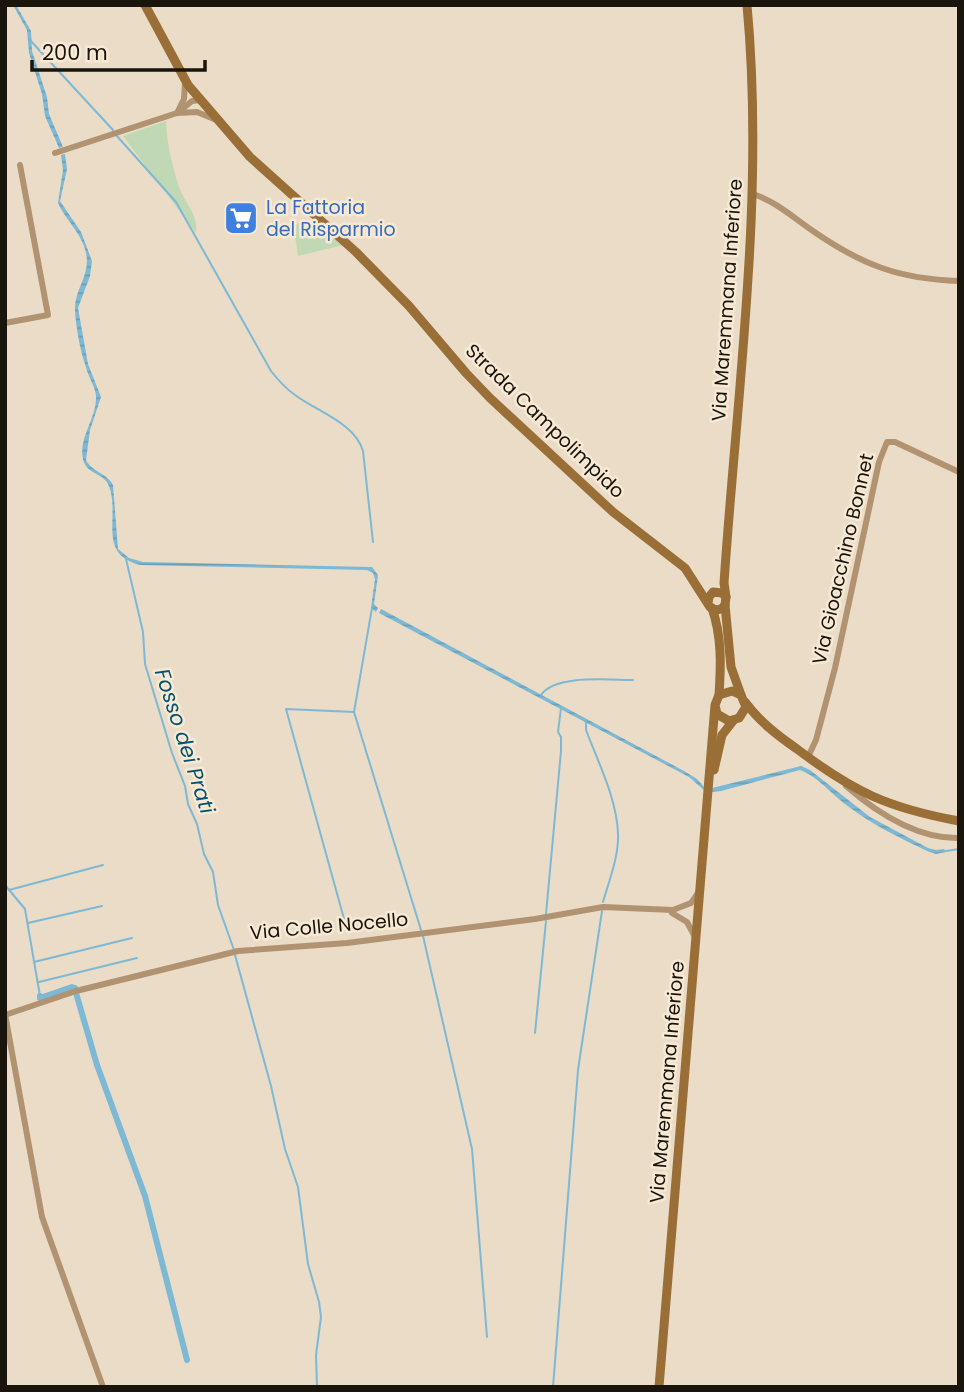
<svg xmlns="http://www.w3.org/2000/svg" width="964" height="1392" viewBox="0 0 964 1392" font-family="Poppins,sans-serif">
	<defs>
		<pattern id="water-rules" width="6" height="5" patternUnits="userSpaceOnUse" patternTransform="scale(1.75)"><rect width="6" height="5" fill="#7db9d5"/><path d="M0 2.5h6" fill="none" stroke="#6b9eb6"/></pattern>
	</defs>
	<rect width="100%" height="100%" fill="#eadcc7"/>
	<!-- grass -->
	<g fill="#c0d8b4">
		<path d="M166 121C167 144 172 165 179 187 185 204 199 215 196 233L123 136Z"/>
		<polygon points="305,221 322,227 343,245 298,256 294,229 298,223"/>
	</g>
	<!-- water -->
	<g fill="url(#water-rules)">
		<polygon points="13,5 16,5 31,31 32,51 47,97 49,114 63,147 59,148 45,116 42,94 29,53 27,30"/>
		<path d="M65 154 67 169 60 201 81 232 92 261 90 276 78 308 88 364 101 397 90 430 86 460C92 472 107 473 113 485L118 549 129 558 143 562 372 567 378 575 374 604 378 608 376 612 371 608 375 579 373 573 367 570 140 565C95 554 122 514 108 484 103 473 86 474 83 459 78 438 97 418 96 397 96 387 88 377 86 367 80 350 76 328 75 310 74 289 91 275 86 253 82 233 66 221 58 203L63 170 61 155Z"/>
		<polygon points="381,609 684,771 697,779 705,788 705,791 689,777 379,613"/>
		<path d="M801 766 810 770 870 817 928 848 936 850 944 849 946 852 936 854 927 851C900 838 873 825 849 807 833 796 819 777 800 770L721 791 711 792 712 788Z"/>
	</g>
	<g fill="none" stroke-linecap="round" stroke-linejoin="round">
		<!-- stream -->
		<g stroke="#7db9d5" stroke-width="2">
			<polyline points="29,39 113,130"/>
			<path d="M116 135 176 202 271 371C278 380 285 388 295 395 316 411 355 423 363 451L373 542"/>
			<polyline points="126,559 143,632 145,664 172,753 185,786 188,804 197,824 204,854 213,872 218,905 234,950"/>
			<polyline points="372,608 354,712 421,930"/>
			<path d="M541 695C555 674 609 680 633 680"/>
			<path d="M586 722V730C598 762 617 799 618 834 619 856 609 881 603 902"/>
			<polyline points="946,851 959,849"/>
			<polyline points="5,885 25,909 40,996"/>
			<polyline points="9,890 103,865"/>
			<polyline points="546,914 561,751 561,737 558,732 561,708"/>
			<polyline points="28,923 102,906"/>
			<polyline points="346,926 286,709 354,712"/>
			<polyline points="423,936 472,1149 487,1337"/>
			<polyline points="235,955 271,1086 285,1149 298,1187 308,1264 319,1302 321,1317 316,1355 317,1387"/>
			<polyline points="34,962 132,938"/>
			<polyline points="39,982 137,958"/>
			<polyline points="535,1033 546,921"/>
			<polyline points="553,1387 578,1070 602,911"/>
		</g>
		<!-- canal -->
		<g stroke="#7db9d5" stroke-width="6">
			<polyline points="76,993 97,1065 145,1196 187,1360"/>
			<polyline points="40,996 40,998 72,987 75,988"/>
		</g>
		<!-- street -->
		<g stroke="#b19371" stroke-width="6">
			<polyline points="181,110 192,101 200,100"/>
			<polyline points="177,113 184,99 185,82"/>
			<polyline points="55,153 177,113 197,112 214,119"/>
			<path d="M753 194C775 201 794 218 813 231 862 265 899 279 959 281"/>
			<polyline points="5,323 48,315 20,165"/>
			<polyline points="808,757 816,740 835,668 879,462 887,442 895,442 959,472"/>
			<path d="M846 786C876 812 917 839 959 838"/>
			<polyline points="672,913 687,922 694,935"/>
			<polyline points="5,1014 42,1217 103,1387"/>
			<polyline points="5,1015 76,991 238,951 347,943 535,919 603,907 673,910 691,903 698,893"/>
		</g>
		<!-- secondary -->
		<g stroke="#9a6e37" stroke-width="9">
			<path d="M145 5 188 85 250 157 356 252 409 306 466 373 490 398 613 512 685 568 710 607C715 611 721 611 725 605L726 597 722 593 713 592 709 597 708 603"/>
			<path d="M726 597 724 583C737 390 765 198 747 5"/>
			<polyline points="725,605 731,667 741,695"/>
			<path d="M712 608C722 637 721 665 719 695"/>
			<path d="M745 702C760 722 777 735 797 749 854 792 888 808 959 821"/>
			<polyline points="714,770 722,735 733,721"/>
			<polyline points="659,1387 715,705 719,695 732,691 741,695 746,707 739,718 729,721 717,714 715,705"/>
		</g>
	</g>
	<!-- icons -->
	<defs>
		<g id="supermarket-square" transform="scale(1.75)"><rect x="-9" y="-9" width="18" height="18" rx="4" fill="#3f7fe0" stroke="#f8e9d4"/><path d="M-6-5.5h2.5l.6 2H6L4.5 2H-2.5L-4.4-4H-6ZM-1.5 3.2a1.3 1.3 0 1 0 .1 0ZM3 3.2a1.3 1.3 0 1 0 .1 0Z" fill="#fff"/></g>
	</defs>
	<g fill-rule="evenodd">
		<use href="#supermarket-square" x="241" y="218"/>
	</g>
	<g text-anchor="middle" dominant-baseline="central" stroke-width="5" stroke-linejoin="round" paint-order="stroke">
		<!-- shop labels -->
		<g font-size="19" fill="#366cbe" stroke="#f8e9d4" text-anchor="start">
			<text x="266" y="207">La Fattoria<tspan x="266" dy="22">del Risparmio</tspan></text>
		</g>
		<!-- street labels -->
		<g font-size="19" fill="#19150d" stroke="#f8e9d4">
			<text transform="translate(727 300) rotate(-86)">Via Maremmana Inferiore</text>
			<text transform="translate(545 421) rotate(44)">Strada Campolimpido</text>
			<text transform="translate(843 559) rotate(-77)">Via Gioacchino Bonnet</text>
			<text transform="translate(329 926) rotate(-5)">Via Colle Nocello</text>
			<text transform="translate(667 1082) rotate(-85)">Via Maremmana Inferiore</text>
		</g>
		<!-- water labels -->
		<g font-size="21" font-style="italic" fill="#005470" stroke="#f8e9d4">
			<text transform="translate(185 741) rotate(72)">Fosso dei Prati</text>
		</g>
	</g>
	<!-- border -->
	<rect width="964" height="1392" fill="none" stroke="#19150d" stroke-width="14"/>
	<!-- scale -->
	<path d="M32 60v10h173v-10" fill="none" stroke="#19150d" stroke-width="3.5"/>
	<text x="42" y="60" font-size="21" fill="#19150d" stroke="#f8e9d4" stroke-width="5" paint-order="stroke">200 m</text>
</svg>
